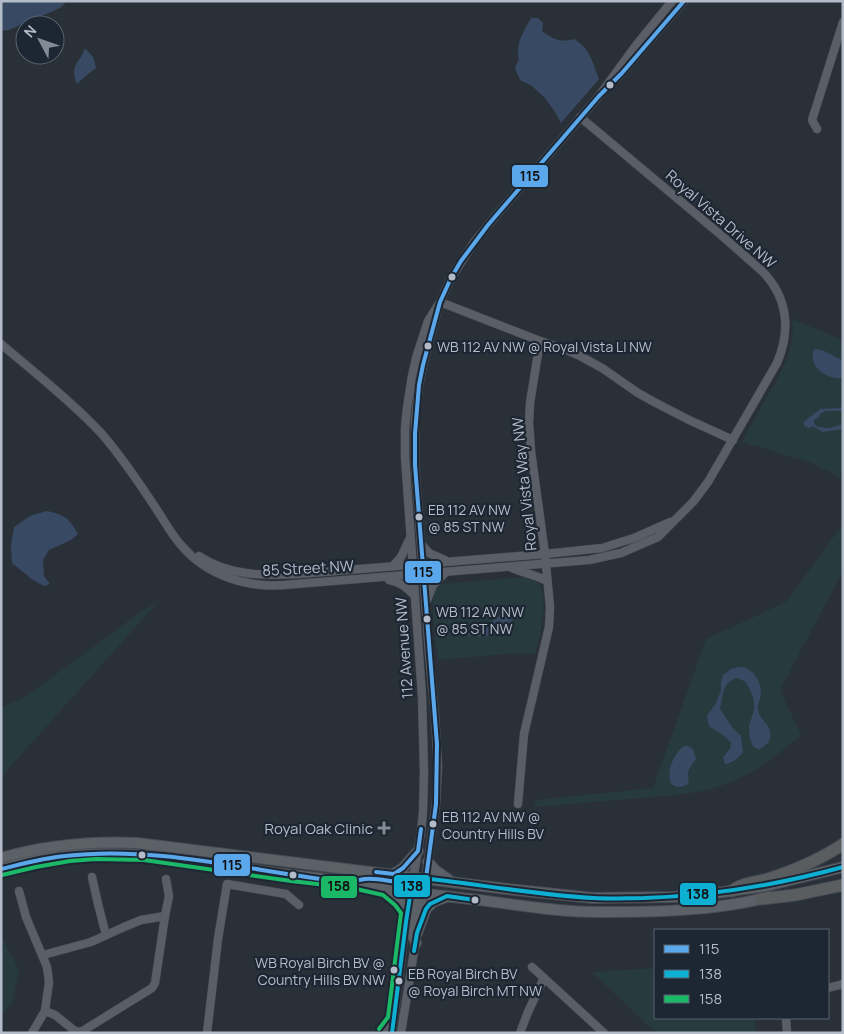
<svg xmlns="http://www.w3.org/2000/svg" width="844" height="1034" viewBox="0 0 844 1034" font-family="Manrope,sans-serif">
	<rect width="100%" height="100%" fill="#2a3038"/>
	<!-- green -->
	<g fill="#273a3e">
		<path d="M792 319 843 340V479L812 463 742 442C750 426 759 410 768 395 782 371 796 348 792 319Z"/>
		<path d="M843 524V571L780 690 801 735C774 759 742 782 706 790 685 795 663 796 642 798 606 801 571 804 535 807V800L653 788 706 639 786 602Z"/>
		<path d="M525 577C530 579 535 580 539 584 550 598 539 638 536 654L519 653 438 660C436 647 430 602 434 592 435 588 438 586 442 584Z"/>
		<polygon points="158,602 1,777 1,707 25,697 142,611"/>
		<polygon points="1,936 19,970 12,1003 1,1016"/>
		<polygon points="655,968 655,1018 755,1018 756,1033 656,1033 592,972"/>
	</g>
	<!-- water -->
	<g fill="#384963">
		<polygon points="1,1 67,1 60,8 9,30 1,31"/>
		<path d="M531 18H538L543 23 542 31C552 39 562 43 574 39 591 49 592 62 599 79L561 123 555 112 545 98 532 86 520 80 515 68 519 59C515 44 524 31 531 18Z"/>
		<path d="M85 48 93 57 96 68C89 73 83 78 77 84 69 64 80 64 85 48Z"/>
		<path d="M814 349C824 348 833 357 843 360V378C827 380 807 367 814 349Z"/>
		<path d="M843 404V411H825L820 414 819 417 814 420V424L818 427 830 428 843 424V429L823 432 812 426 810 428 805 427 803 423C808 417 815 414 820 409L840 408Z"/>
		<path d="M47 511C65 515 69 518 78 534L71 540 49 550 43 560 44 576 50 584 44 586 33 580 12 563 11 545 14 527 30 516Z"/>
		<path d="M514 606H516C518 613 514 619 509 624 506 626 503 630 500 632 489 638 471 638 460 632V630L462 629 488 624Z"/>
		<path d="M738 667C742 667 746 667 749 670 758 675 763 688 760 698 759 703 757 705 758 710 762 726 774 722 769 742 767 744 763 748 759 749 750 749 749 733 749 726 750 720 754 714 754 707 755 698 750 690 746 682L737 678C722 682 723 696 720 709L732 727 741 736 743 752C739 757 732 764 725 764L723 757 730 749 731 743 726 737 710 727 708 723 707 716 716 703 721 690V682L723 675 731 669Z"/>
		<path d="M684 746H688L693 749 696 759C693 763 689 768 688 773 688 778 690 780 687 785 664 794 667 767 676 755 678 751 681 748 684 746Z"/>
	</g>
	<g fill="none" stroke-linecap="round" stroke-linejoin="round">
		<!-- minor casing -->
		<g stroke="#484c53" stroke-width="9">
			<g id="minor">
				<polyline points="618,77 684,1"/>
				<polyline points="817,129 812,120 843,22"/>
				<polyline points="440,302 540,341 564,349 580,356 602,368 638,393 656,403 689,420 733,440"/>
				<path d="M1 344C35 373 71 401 101 433 122 457 140 484 157 510 165 522 172 535 181 545 206 575 246 588 284 585L589 560 621 553 658 537 693 502 708 482 777 363C791 330 788 297 762 271L721 235 580 117"/>
				<polyline points="422,545 429,553 445,560"/>
				<path d="M199 556C229 576 264 576 299 574L545 554 602 548 634 538 670 522"/>
				<polyline points="393,566 401,557 409,540"/>
				<path d="M512 568C524 573 536 575 547 581"/>
				<path d="M389 580C400 583 406 586 414 595"/>
				<polyline points="427,600 433,585 445,573"/>
				<polyline points="518,804 524,734 549,627 550,607 545,554 531,451 529,423 530,403 540,341"/>
				<polyline points="92,877 98,904 106,935"/>
				<polyline points="19,891 26,917 47,967 49,982 45,1011 32,1033"/>
				<polyline points="420,918 436,804 438,767 435,716 429,653 415,465 415,420 419,385 423,365 438,309"/>
				<polyline points="43,955 91,942 124,927 141,920 165,916"/>
				<polyline points="532,967 544,978"/>
				<polyline points="828,988 843,984"/>
				<polyline points="45,1011 55,1015 75,1031 81,1032 152,988 155,983 165,916 169,896 166,879"/>
				<polyline points="786,1018 787,1033"/>
				<polyline points="207,1033 218,939 227,884 286,894 299,905"/>
				<polyline points="384,1033 392,1021"/>
				<polyline points="392,1033 406,922 421,832 423,812 424,772 422,696 405,457 405,428 407,408 412,376 416,358 428,321 440,302 451,278 475,241 488,225 599,96 637,44 672,1"/>
				<polyline points="401,1033 416,939"/>
				<polyline points="520,1033 528,1012 544,978 604,1033"/>
			</g>
		</g>
		<!-- major casing -->
		<g stroke="#484c55" stroke-width="12">
			<g id="major">
				<path d="M1 858C46 845 91 841 137 843L507 889 593 898 672 897 709 894 766 886 843 867"/>
				<polyline points="428,862 435,870 449,880"/>
				<path d="M1 869C94 840 181 859 275 873 300 876 326 879 352 882 363 884 375 887 386 889 414 893 443 896 471 899 505 903 538 909 571 911 584 912 597 912 610 912 663 912 718 910 769 897"/>
				<polyline points="394,874 403,868 418,851"/>
				<polyline points="371,880 404,883 418,882"/>
				<polyline points="386,889 400,901 407,911"/>
				<polyline points="417,933 426,909 433,902 446,897"/>
				<polyline points="416,943 412,933 417,887"/>
			</g>
		</g>
		<!-- highway casing -->
		<g stroke="#474c53" stroke-width="13">
			<g id="highway">
				<path d="M732 891C741 883 757 882 768 879 795 870 820 860 843 844"/>
				<polyline points="761,899 795,895 843,885"/>
			</g>
		</g>
		<!-- minor -->
		<use href="#minor" stroke="#5a5e66" stroke-width="8"/>
		<!-- major -->
		<use href="#major" stroke="#5c6168" stroke-width="10"/>
		<!-- highway -->
		<use href="#highway" stroke="#5a5d60" stroke-width="11"/>
		<!-- bus-1 casing -->
		<g stroke="#1d2633" stroke-width="8">
			<g id="bus-1">
				<path d="M1 869C22 864 43 858 65 856 159 845 253 872 345 882 352 882 358 880 365 879 385 877 407 889 426 878L436 804 437 744 415 465V434L419 385 423 365 440 302 451 278 461 261 488 225 599 96 622 73 684 1"/>
				<polyline points="376,872 394,874 403,868 418,851 421,829"/>
			</g>
		</g>
		<!-- bus-2 casing -->
		<g stroke="#1d2633" stroke-width="8">
			<g id="bus-2">
				<polyline points="414,951 417,933 426,909 430,904 447,896 475,900"/>
				<path d="M392 1033 406 922 413 877C473 883 535 895 594 898 611 899 627 898 644 898 712 896 777 885 843 867"/>
			</g>
		</g>
		<!-- bus-3 casing -->
		<g stroke="#1d2633" stroke-width="8">
			<polyline id="bus-3" points="2,875 36,867 70,861 96,859 144,860 291,881 352,888 383,895 395,905 401,913 388,1017 379,1029"/>
		</g>
		<!-- bus-1 -->
		<use href="#bus-1" stroke="#5aa8eb" stroke-width="4"/>
		<!-- bus-2 -->
		<use href="#bus-2" stroke="#0dafd3" stroke-width="4"/>
		<!-- bus-3 -->
		<use href="#bus-3" stroke="#1ab867" stroke-width="4"/>
	</g>
	<!-- markers -->
	<g fill="#b4bcc9" stroke="#1d2633" stroke-width="2">
		<circle cx="610" cy="85" r="4.5"/>
		<circle cx="452" cy="277" r="4.5"/>
		<circle cx="428" cy="346" r="4.5"/>
		<circle cx="419" cy="517" r="4.5"/>
		<circle cx="427" cy="619" r="4.5"/>
		<circle cx="433" cy="824" r="4.5"/>
		<circle cx="142" cy="855" r="4.5"/>
		<circle cx="293" cy="875" r="4.5"/>
		<circle cx="475" cy="900" r="4.5"/>
		<circle cx="394" cy="970" r="4.5"/>
		<circle cx="399" cy="981" r="4.5"/>
	</g>
	<path fill="#848b96" stroke="#1d2633" stroke-width="2" d="M381.5 820.5h5v5h5v5h-5v5h-5v-5h-5v-5h5z"/>
	<g text-anchor="middle" dominant-baseline="central" stroke-width="4.5" stroke-linejoin="round" paint-order="stroke">
		<!-- bus labels -->
		<g font-size="14" fill="#b4bcc9" stroke="#1d2633" text-anchor="start">
			<text x="437" y="346">WB 112 AV NW @ Royal Vista LI NW</text>
			<text x="428" y="509">EB 112 AV NW<tspan x="428" dy="17">@ 85 ST NW</tspan></text>
			<text x="436" y="611">WB 112 AV NW<tspan x="436" dy="17">@ 85 ST NW</tspan></text>
			<text x="442" y="816">EB 112 AV NW @<tspan x="442" dy="17">Country Hills BV</tspan></text>
			<text x="385" y="962" text-anchor="end">WB Royal Birch BV @<tspan x="385" dy="17">Country Hills BV NW</tspan></text>
			<text x="408" y="973">EB Royal Birch BV<tspan x="408" dy="17">@ Royal Birch MT NW</tspan></text>
		</g>
		<!-- street labels -->
		<g font-size="15" fill="#b4bcc9" stroke="#1d2633">
			<text transform="translate(721 219) rotate(41)">Royal Vista Drive NW</text>
			<text transform="translate(524 484) rotate(-96)">Royal Vista Way NW</text>
			<text transform="translate(308 568) rotate(-3)">85 Street NW</text>
			<text transform="translate(404 648) rotate(-94)">112 Avenue NW</text>
		</g>
		<!-- poi labels -->
		<g font-size="15" fill="#b4bcc9" stroke="#1d2633" text-anchor="end">
			<text x="373" y="828">Royal Oak Clinic</text>
		</g>
	</g>
	<g stroke="#1d2633" stroke-width="2">
		<rect x="511" y="164" width="38" height="24" rx="5" fill="#5aa8eb"/>
		<rect x="404" y="560" width="38" height="24" rx="5" fill="#5aa8eb"/>
		<rect x="213" y="853" width="38" height="24" rx="5" fill="#5aa8eb"/>
		<rect x="393" y="874" width="38" height="24" rx="5" fill="#0dafd3"/>
		<rect x="320" y="875" width="38" height="24" rx="5" fill="#1ab867"/>
		<rect x="679" y="882" width="38" height="24" rx="5" fill="#0dafd3"/>
	</g>
	<g font-size="14" text-anchor="middle" font-weight="bold" fill="#111">
		<text x="530" y="181">115</text>
		<text x="423" y="577">115</text>
		<text x="232" y="870">115</text>
		<text x="412" y="891">138</text>
		<text x="339" y="891">158</text>
		<text x="698" y="899">138</text>
	</g>
	<!-- border -->
	<rect width="844" height="1034" fill="none" stroke="#b4bcc9" stroke-width="5"/>
	<!-- legend -->
	<rect x="654" y="929" width="175" height="90" fill="#1d2633" stroke="#59626f"/>
	<rect x="664" y="945" width="25" height="8" fill="#5aa8eb" stroke="#59626f"/>
	<text x="699" y="954" font-size="15" fill="#b4bcc9">115</text>
	<rect x="664" y="970" width="25" height="8" fill="#0dafd3" stroke="#59626f"/>
	<text x="699" y="979" font-size="15" fill="#b4bcc9">138</text>
	<rect x="664" y="995" width="25" height="8" fill="#1ab867" stroke="#59626f"/>
	<text x="699" y="1004" font-size="15" fill="#b4bcc9">158</text>
	<!-- north arrow -->
	<g transform="translate(40 40) rotate(311)"><circle r="24" fill="#1d2633" stroke="#59626f"/>
	<path d="M0-4L9 19L0 12L-9 19Z" fill="#848b96"/>
	<text y="-8" font-size="14" font-weight="bold" text-anchor="middle" fill="#b4bcc9">N</text>
	</g>
</svg>
